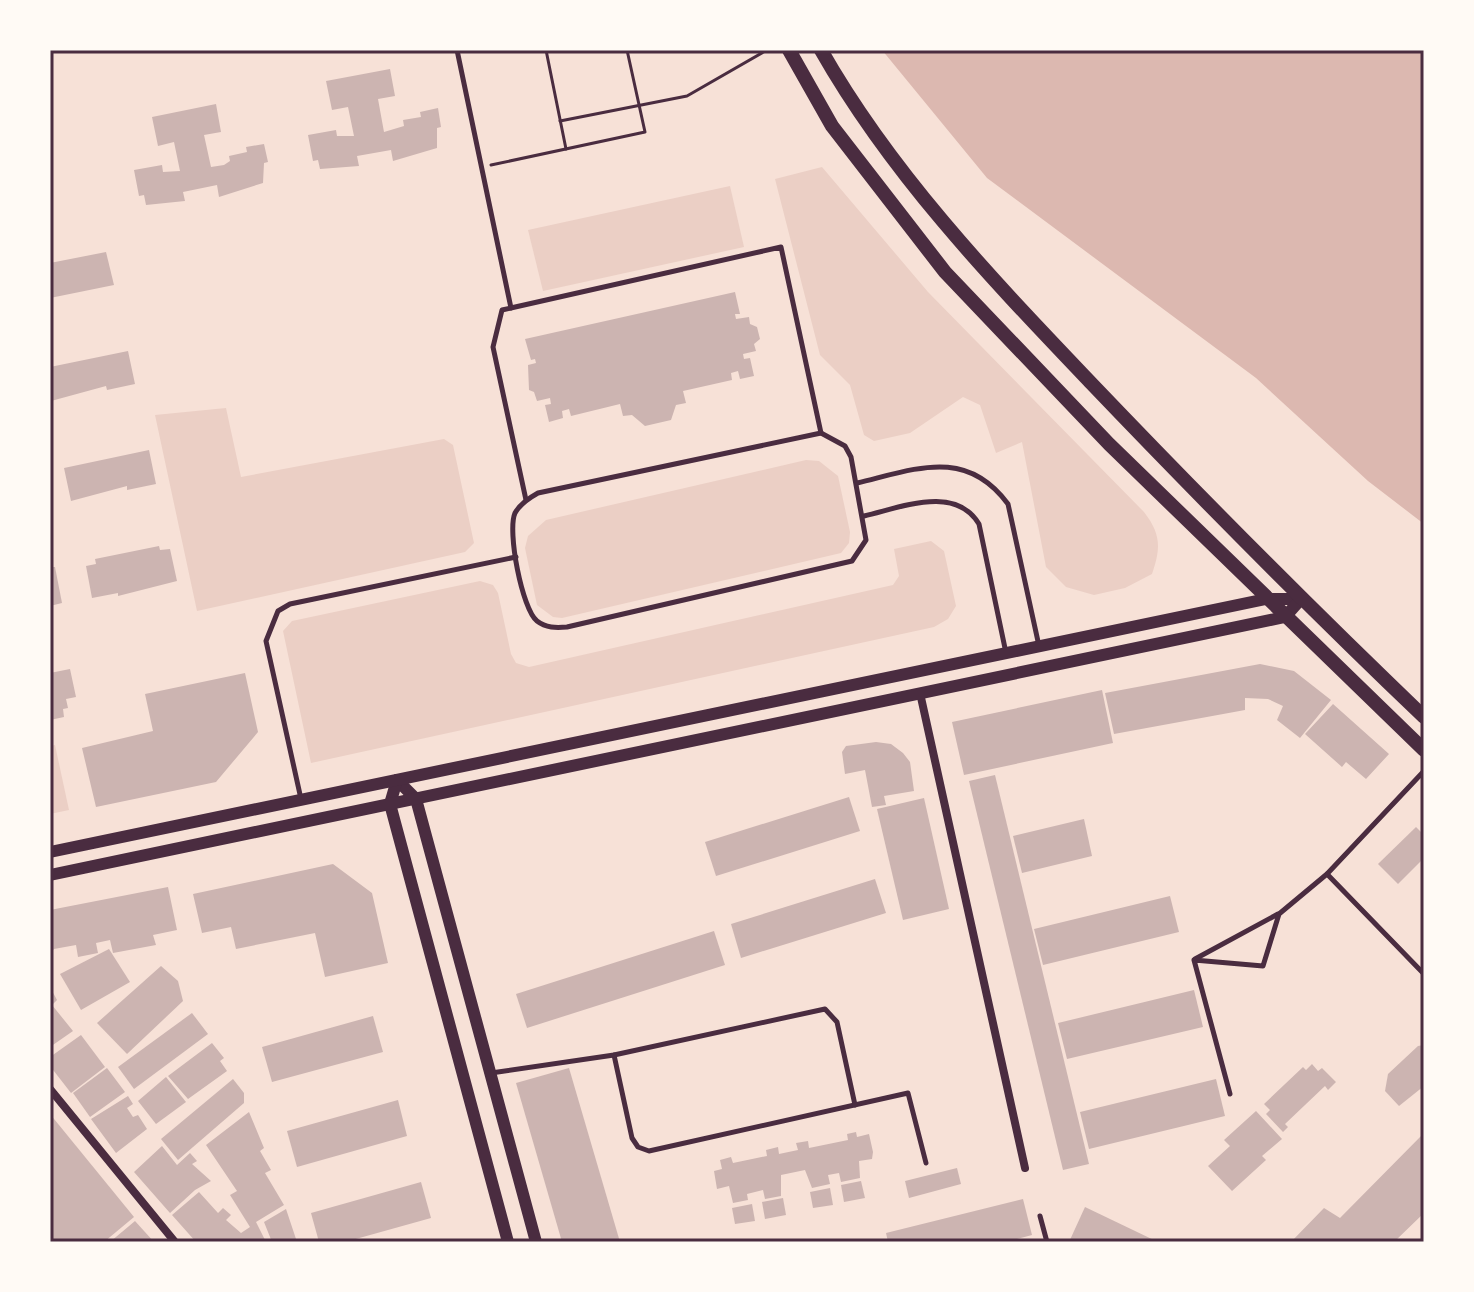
<svg xmlns="http://www.w3.org/2000/svg" width="1474" height="1292" viewBox="0 0 1474 1292" font-family="Merriweather,serif">
	<rect width="100%" height="100%" fill="#f7e1d7"/>
	<!-- green -->
	<g fill="#ebcfc5">
		<path d="M822 167 928 292 1144 512C1161 534 1161 548 1152 574L1125 588 1094 595 1066 587 1046 567 1022 442 996 453 980 405 963 397 910 433 874 441 864 435 850 385 820 355 775 179Z"/>
		<polygon points="730,186 744,247 543,291 528,230"/>
		<polygon points="226,408 241,477 444,439 453,445 474,543 465,552 197,611 155,415"/>
		<polygon points="806,460 819,461 838,476 850,532 849,543 841,553 562,618 553,617 537,605 525,548 528,536 546,520"/>
		<polygon points="931,541 944,551 956,606 948,619 934,627 311,763 283,631 292,621 480,581 493,585 498,593 511,654 516,663 529,667 893,585 899,576 894,549"/>
		<polygon points="55,745 69,810 50,814 50,746"/>
	</g>
	<!-- water -->
	<polygon fill="#dcb8b0" points="882,50 1424,50 1424,524 1368,481 1256,378 987,178"/>
	<!-- building -->
	<g fill="#ccb4b1">
		<polygon points="390,69 395,96 378,99 384,132 404,126 403,120 421,117 420,112 438,108 441,127 437,128 437,148 393,161 391,150 357,156 359,166 320,169 318,160 313,161 308,135 336,130 337,136 354,136 348,107 332,110 326,81"/>
		<polygon points="216,104 221,132 204,135 211,167 224,165 230,161 229,156 247,152 246,147 264,144 268,162 264,163 263,183 219,197 217,185 183,192 185,201 146,205 144,195 139,196 134,170 162,165 163,172 180,171 174,142 158,146 152,117"/>
		<polygon points="106,252 114,285 50,298 50,263"/>
		<polygon points="735,292 740,314 735,314 736,319 749,317 750,324 757,327 760,339 754,344 756,351 743,354 744,359 750,358 754,376 740,379 738,371 731,373 732,380 683,391 686,403 676,405 671,420 645,426 632,415 623,416 620,404 571,416 569,409 562,411 563,418 549,422 545,405 551,404 550,398 537,401 534,392 529,390 528,365 536,363 535,359 531,360 525,339"/>
		<polygon points="128,351 135,384 107,390 106,386 51,401 50,367"/>
		<polygon points="149,450 156,484 127,490 127,486 71,501 64,468"/>
		<polygon points="159,546 160,550 170,549 177,581 118,596 118,593 92,598 86,566 96,564 95,559"/>
		<polygon points="50,567 55,567 62,603 50,606"/>
		<polygon points="1260,664 1294,671 1331,700 1300,738 1277,720 1283,706 1268,699 1245,698 1245,710 1114,734 1105,693"/>
		<polygon points="70,669 76,697 66,699 68,708 63,709 64,717 50,720 50,673"/>
		<polygon points="245,673 258,732 216,782 96,807 82,748 153,731 145,694"/>
		<polygon points="1102,690 1113,743 964,775 952,722"/>
		<polygon points="1333,704 1389,754 1366,779 1346,762 1342,767 1305,734"/>
		<polygon points="876,742 891,744 903,753 910,762 914,791 884,796 886,805 872,807 865,770 845,774 842,752 846,746"/>
		<polygon points="995,775 1089,1164 1063,1170 969,781"/>
		<polygon points="849,797 860,831 716,876 705,842"/>
		<polygon points="924,798 949,909 903,920 877,809"/>
		<polygon points="1084,819 1092,856 1022,873 1013,836"/>
		<polygon points="1416,827 1424,835 1424,858 1398,884 1378,864"/>
		<polygon points="333,864 372,893 388,963 325,977 315,933 236,949 231,927 202,933 193,894"/>
		<polygon points="875,879 886,913 741,958 731,924"/>
		<polygon points="168,887 177,930 153,935 156,945 113,953 110,940 96,943 98,953 78,957 76,945 54,949 50,954 50,910"/>
		<polygon points="1170,896 1179,932 1043,965 1034,929"/>
		<polygon points="714,931 725,965 527,1028 516,994"/>
		<polygon points="109,949 130,982 81,1010 60,974"/>
		<polygon points="161,966 178,981 183,1001 127,1054 97,1023"/>
		<polygon points="50,987 57,1000 52,1005 73,1031 50,1047"/>
		<polygon points="1194,990 1203,1027 1067,1059 1058,1023"/>
		<polygon points="192,1013 208,1034 134,1089 118,1067"/>
		<polygon points="373,1016 383,1052 272,1082 262,1047"/>
		<polygon points="81,1035 105,1067 71,1093 50,1066 50,1057"/>
		<polygon points="212,1043 224,1058 220,1061 227,1071 188,1099 168,1076"/>
		<polygon points="1424,1045 1424,1086 1399,1106 1385,1091 1388,1074 1418,1046"/>
		<polygon points="1312,1064 1318,1071 1322,1068 1336,1082 1328,1090 1325,1086 1285,1124 1288,1127 1283,1132 1266,1114 1270,1110 1264,1104 1303,1067 1306,1070"/>
		<polygon points="107,1068 125,1092 90,1117 73,1093"/>
		<polygon points="569,1068 620,1242 562,1242 516,1083"/>
		<polygon points="166,1077 186,1102 156,1124 138,1101"/>
		<polygon points="233,1079 244,1093 244,1103 178,1160 161,1139"/>
		<polygon points="1216,1079 1225,1116 1089,1149 1080,1112"/>
		<polygon points="128,1096 133,1104 127,1108 133,1117 138,1115 147,1129 116,1153 91,1119"/>
		<polygon points="398,1100 407,1136 297,1167 287,1131"/>
		<polygon points="1256,1111 1282,1139 1262,1156 1266,1160 1232,1191 1208,1166 1230,1146 1224,1140"/>
		<polygon points="249,1112 264,1148 260,1151 271,1170 265,1173 284,1205 256,1222 266,1242 196,1242 172,1215 199,1192 218,1213 223,1208 231,1215 226,1220 241,1233 250,1227 230,1195 237,1191 206,1145"/>
		<polygon points="50,1114 134,1217 104,1242 50,1242"/>
		<polygon points="856,1132 857,1137 869,1134 873,1152 872,1159 859,1161 860,1178 841,1182 839,1173 828,1175 830,1184 812,1188 805,1170 781,1175 781,1196 765,1199 763,1190 747,1194 748,1200 733,1203 729,1186 717,1189 714,1171 722,1169 720,1160 731,1157 733,1163 767,1156 766,1150 778,1147 779,1154 798,1150 796,1143 808,1141 809,1148 848,1140 847,1134"/>
		<polygon points="1424,1133 1424,1213 1394,1242 1291,1242 1324,1208 1340,1218"/>
		<polygon points="162,1146 177,1165 190,1153 197,1161 192,1164 211,1181 195,1190 170,1213 134,1172"/>
		<polygon points="957,1168 961,1184 909,1198 905,1181"/>
		<polygon points="861,1181 865,1198 844,1202 841,1185"/>
		<polygon points="421,1182 431,1218 345,1242 319,1242 311,1213"/>
		<polygon points="830,1188 833,1205 813,1208 810,1192"/>
		<polygon points="783,1198 786,1215 765,1219 762,1202"/>
		<polygon points="1023,1199 1032,1235 1005,1242 888,1242 886,1233"/>
		<polygon points="752,1204 755,1221 735,1224 732,1208"/>
		<polygon points="1085,1207 1158,1242 1069,1242"/>
		<polygon points="286,1209 297,1242 272,1242 264,1222"/>
		<polygon points="135,1221 154,1242 110,1242"/>
	</g>
	<g fill="none" stroke-linecap="round" stroke-linejoin="round">
		<!-- path -->
		<g stroke="#4a2c40" stroke-width="3">
			<polyline points="546,50 566,149"/>
			<polyline points="560,121 687,96 767,50"/>
			<polyline points="491,165 645,132 627,50"/>
		</g>
		<!-- service -->
		<g stroke="#4a2c40" stroke-width="5">
			<polyline points="457,50 511,308"/>
			<path d="M821 433 845 446 851 457 866 540 852 561 567 627C556 628 546 628 537 621 522 609 507 531 515 513 520 504 529 498 538 493Z"/>
			<path d="M857 483C916 469 966 447 1008 504L1039 646"/>
			<polyline points="526,500 493,347 502,310 781,247 821,433"/>
			<path d="M864 516C900 508 955 484 979 524L1006 653"/>
			<polyline points="1424,771 1327,874 1424,974"/>
			<polyline points="301,799 266,641 278,611 290,604 516,557"/>
			<polyline points="1195,959 1278,914"/>
			<polyline points="614,1055 632,1138 638,1147 649,1151 908,1093 926,1163"/>
			<polyline points="491,1073 614,1055 825,1009 837,1022 855,1105"/>
			<polyline points="1230,1094 1194,960 1263,966 1279,914 1327,874"/>
			<polyline points="1040,1216 1047,1242"/>
		</g>
		<!-- minor -->
		<g stroke="#4a2c40" stroke-width="8">
			<polyline points="920,693 1025,1168"/>
			<polyline points="50,1089 175,1242"/>
		</g>
		<!-- tertiary -->
		<g stroke="#4a2c40" stroke-width="12">
			<polyline points="397,780 416,799 536,1242"/>
			<polyline points="397,780 390,804 508,1242"/>
			<polyline points="50,852 1266,599 1301,599"/>
			<polyline points="50,875 1285,617 1301,599"/>
		</g>
		<!-- secondary -->
		<g stroke="#4a2c40" stroke-width="14">
			<polyline points="789,50 832,126 945,272 1109,444 1424,750"/>
			<path d="M821 50C892 175 992 279 1091 383 1199 496 1310 608 1424 717"/>
		</g>
	</g>
	<!-- border -->
	<rect width="1474" height="1292" fill="none" stroke="#fffaf5" stroke-width="104"/>
	<rect x="52" y="52" width="1370" height="1188" fill="none" stroke="#4a2c40" stroke-width="3"/>
</svg>
